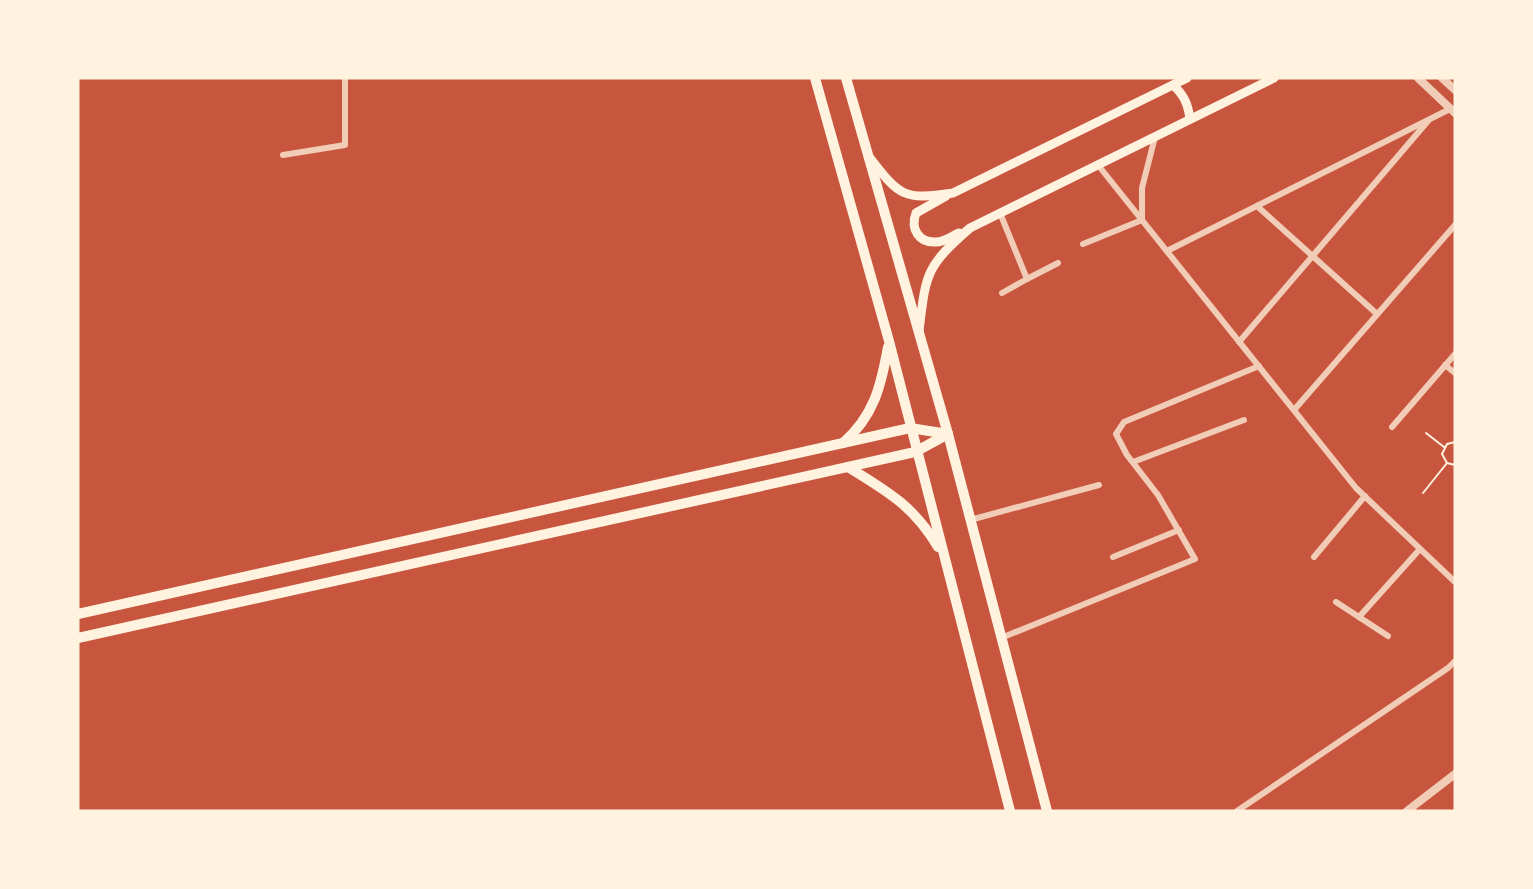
<svg xmlns="http://www.w3.org/2000/svg" width="1533" height="889" viewBox="0 0 1533 889" font-family="Quicksand,sans-serif">
	<rect width="100%" height="100%" fill="#c8553d"/>
	<g fill="none" stroke-linecap="round" stroke-linejoin="round">
		<!-- path -->
		<g stroke="#fff3e0" stroke-width="2">
			<polyline points="1426,433 1444,447"/>
			<polyline points="1455,442 1447,444 1442,454 1447,463 1455,465"/>
			<polyline points="1423,493 1447,463"/>
		</g>
		<!-- minor -->
		<g stroke="#f1ccb7" stroke-width="6">
			<polyline points="283,155 345,145 345,78"/>
			<polyline points="1098,165 1356,488 1455,582"/>
			<polyline points="1257,206 1377,314"/>
			<polyline points="1000,213 1027,279 1002,293"/>
			<polyline points="1142,219 1142,188 1155,137"/>
			<polyline points="1083,244 1142,220"/>
			<polyline points="1167,251 1450,109"/>
			<polyline points="1027,279 1058,263"/>
			<polyline points="1239,342 1428,121"/>
			<polyline points="1445,365 1455,373"/>
			<polyline points="1294,410 1455,225"/>
			<polyline points="1392,427 1455,354"/>
			<polyline points="1133,462 1244,420"/>
			<polyline points="970,520 1099,485"/>
			<polyline points="1113,557 1179,530"/>
			<polyline points="1314,557 1365,496"/>
			<polyline points="1336,602 1388,636"/>
			<polyline points="1359,617 1420,549"/>
			<polyline points="1001,638 1195,559 1158,495 1127,455 1116,434 1124,422 1259,366"/>
			<polyline points="1237,811 1448,668 1455,661"/>
		</g>
		<!-- tertiary -->
		<g stroke="#f1ccb7" stroke-width="8">
			<polyline points="1418,78 1455,113"/>
			<polyline points="1442,78 1455,90"/>
			<polyline points="1407,811 1455,774"/>
		</g>
		<!-- secondary -->
		<g stroke="#fff3e0" stroke-width="9">
			<path d="M1173 85C1184 95 1188 104 1190 119"/>
			<path d="M870 158C900 197 904 200 953 193L1187 78"/>
			<path d="M946 196 916 213C910 229 919 243 936 242 944 242 952 236 959 233"/>
			<path d="M919 331C926 274 925 267 970 228L1274 78"/>
		</g>
		<!-- primary -->
		<g stroke="#fff3e0" stroke-width="10">
			<polyline points="815,78 889,341 1010,811"/>
			<polyline points="846,78 948,434 1047,811"/>
			<path d="M843 443C874 416 881 386 888 347"/>
			<path d="M848 467C887 491 914 506 938 547"/>
			<polyline points="78,614 910,428 948,434"/>
			<polyline points="78,638 915,452 948,434"/>
		</g>
	</g>
	<!-- border -->
	<rect width="1533" height="889" fill="none" stroke="#fff3e0" stroke-width="159"/>
</svg>
